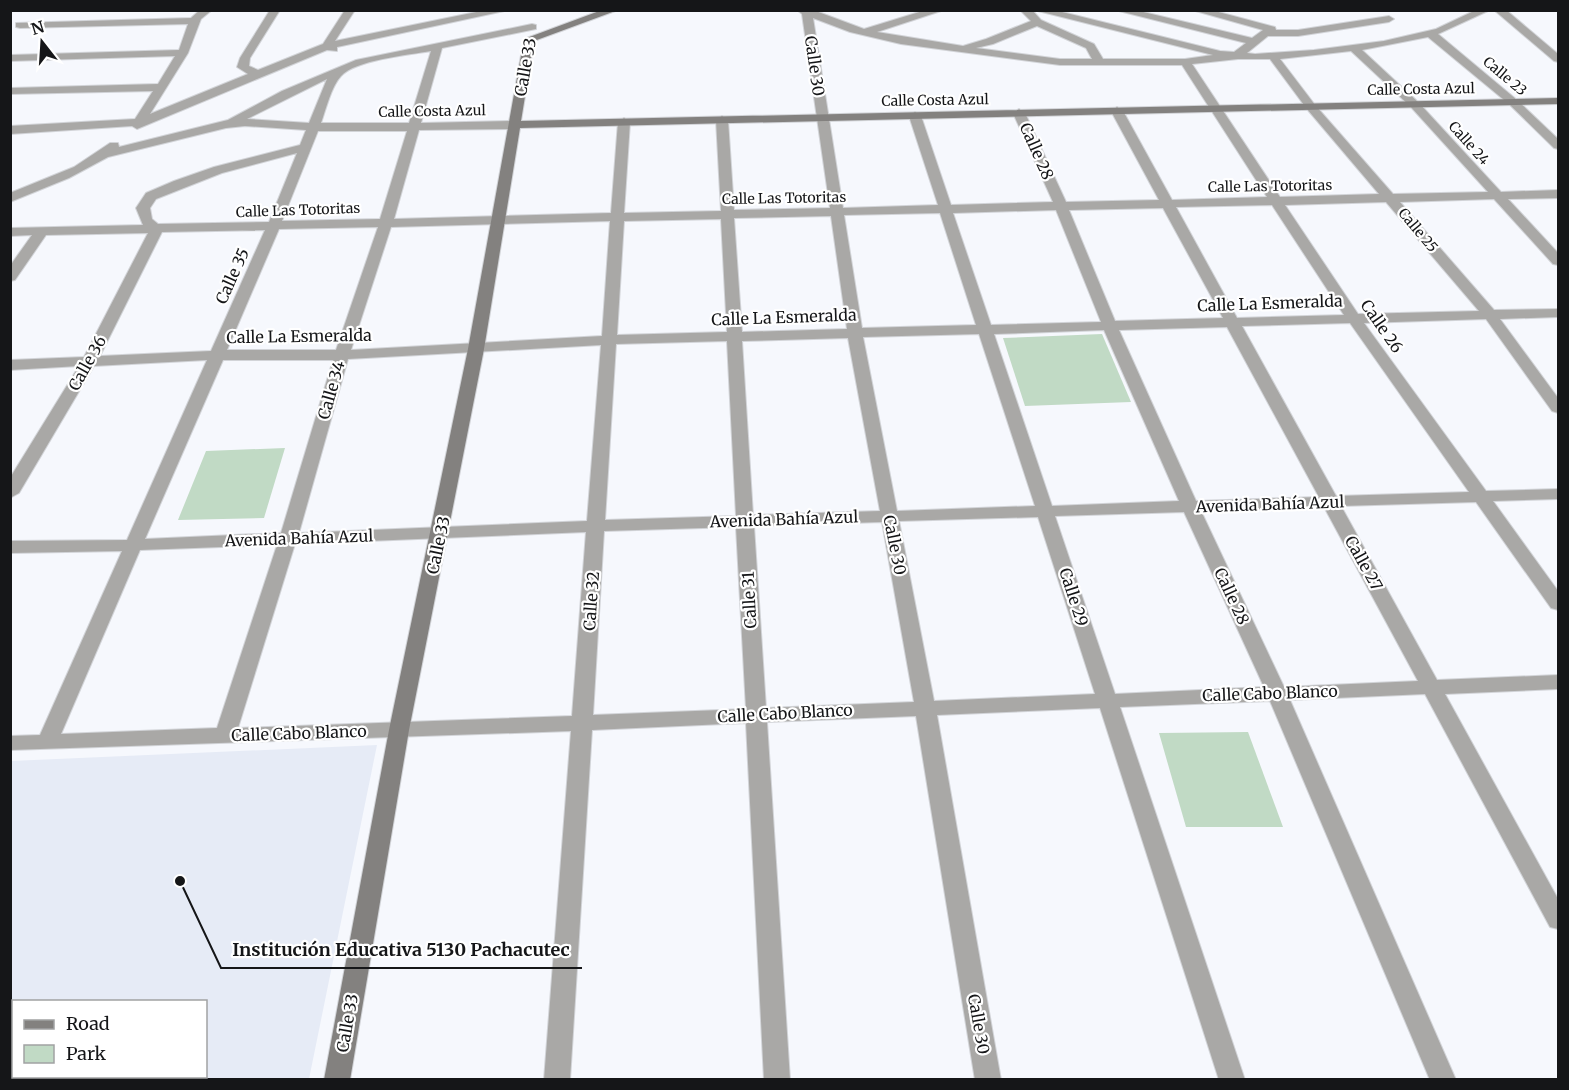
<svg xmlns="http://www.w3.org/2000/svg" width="1569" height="1090" viewBox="0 0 1569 1090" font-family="Merriweather,serif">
	<rect width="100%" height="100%" fill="#f6f8fd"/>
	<!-- built -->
	<path fill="#e6ebf6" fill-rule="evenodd" d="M377 745 309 1079H11V761ZM14 1002H206V1076H14Z"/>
	<!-- green -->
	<g fill="#c1dac5">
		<polygon points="1102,334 1131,402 1025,406 1003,338"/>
		<polygon points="285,448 264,518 178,520 206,451"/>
		<polygon points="1248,732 1283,827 1186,827 1159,733"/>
	</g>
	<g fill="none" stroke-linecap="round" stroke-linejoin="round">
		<!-- street casing -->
		<g stroke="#d2d4d8" stroke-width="2">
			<g id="street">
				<polygon points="200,10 212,10 201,19 188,53 150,114 248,74 237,67 240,58 270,10 280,10 250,58 249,66 258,70 323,44 345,10 355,10 335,41 486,10 509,10 337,47 337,51 327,50 137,129 132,126 10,134 10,126 135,119 153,91 10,94 10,88 158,84 175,56 10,61 10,55 179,50 188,24 20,28 16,27 16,23 191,18"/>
				<path d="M797 10H813L864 29 926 10H944L877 32 963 46 986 39 1031 21 1020 10H1032L1041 20 1094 44 1103 59H1185L1213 55 1034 10H1054L1220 51 1234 52 1246 43 1115 10H1135L1252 38 1263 30 1192 10H1211L1275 27 1276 30H1298L1389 16 1394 19 1389 22 1298 36H1268L1247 53 1255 54 1314 50 1384 41 1436 29 1476 10H1490L1438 34 1517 100 1558 139V149L1554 148 1509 104 1428 37 1362 50 1418 102 1501 192 1558 190V198L1508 199 1558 253V265L1553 264 1494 199 1400 202 1494 310 1558 309V317L1500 319 1558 398V413L1552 411 1486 319 1364 323 1486 491 1558 489V499L1493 501 1558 591V610L1551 608 1476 502 1341 506 1437 680 1558 675V689L1445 694 1558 899V929L1550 927 1425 694 1290 700 1456 1080H1430L1270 701 1120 707 1245 1080H1219L1100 708 937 715 1001 1080H975L916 716 767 722 790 1080H764L746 723 592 730 570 1080H544L571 731 10 750V736L40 735 122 551 10 553V541L127 540 207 360 94 366 19 493 10 498V478L79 366 10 370V360L84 357 148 233 46 235 15 280 10 281V266L32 235 10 236V228L143 225 136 208 146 193 174 181 214 167 300 145 306 130 245 126 226 128 108 157 69 178 10 202V193L74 167 110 143H118L119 147 228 120 282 91 356 60 532 24 536 25V29L442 48 421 123 515 121 521 125 515 129 419 130 394 219 611 213 618 122 624 118 630 122 624 213 721 211 716 120 722 116 728 120 734 210 830 208 802 14ZM813 18 850 32 901 44 1060 65H1182L1267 197 1172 200 1123 111 1117 107 1111 111 1159 200 1066 202 1025 113 1019 109 1013 113 1053 202 951 205 921 116 915 112 909 116 938 205 843 208ZM1037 26 1086 48 1092 59H1060L976 48 993 44ZM431 51 409 123H321C326 109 331 87 341 76 355 60 409 55 431 51ZM1351 51 1410 106 1488 192 1393 194 1315 105 1280 59ZM1238 59H1270L1307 109 1379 194 1280 197 1192 64ZM327 79 309 123 247 119ZM318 131H407L380 219 282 221ZM297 153 269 222 158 224 152 219 150 208 156 199 222 173ZM1386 202 1479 311 1358 314 1285 205ZM1272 205 1344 315 1237 318 1176 207ZM1163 208 1223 318 1115 321 1069 210ZM1056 210 1101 322 991 325 953 213ZM940 213 976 325 862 328 844 215ZM831 216 847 329 742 332 734 218ZM721 219 727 332 617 335 624 221ZM610 221 602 336 351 350 391 227ZM378 227 336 350H227L279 229ZM265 230 211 351 100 356 162 232ZM1350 323 1469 492 1336 496 1242 326ZM1227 327 1319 497 1196 501 1119 330ZM1104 330 1179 501 1052 506 994 334ZM979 334 1035 506 897 511 863 337ZM848 338 880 511 753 515 742 341ZM727 341 736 516 605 520 616 344ZM601 345 587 521 299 533 348 359ZM223 360H333L281 533 145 539ZM1324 507 1418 681 1284 687 1201 511ZM1184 512 1264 687 1115 694 1055 516ZM1038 517 1095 694 934 701 899 521ZM882 522 914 702 766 708 754 526ZM736 527 746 709 593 715 604 531ZM586 532 572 716 238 728 295 544ZM277 545 217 728 61 734 140 550Z"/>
				<polygon points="1494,10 1506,10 1558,54 1558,62 1554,61"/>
			</g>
		</g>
		<!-- secondary casing -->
		<g stroke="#d2d4d8" stroke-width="2">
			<polygon id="secondary" points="602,10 618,10 534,41 521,121 1558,98 1558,104 520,128 484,349 409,730 350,1080 324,1080 389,730 468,349 524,39"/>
		</g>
		<!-- street -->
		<use href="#street" fill="#a9a8a6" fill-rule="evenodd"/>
		<!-- secondary -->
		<use href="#secondary" fill="#83817f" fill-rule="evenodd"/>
	</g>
	<g text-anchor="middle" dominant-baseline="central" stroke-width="4.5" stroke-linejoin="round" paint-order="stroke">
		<!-- far-street labels -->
		<g font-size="14" fill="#151618" stroke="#fff">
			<text transform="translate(1505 76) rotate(40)">Calle 23</text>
			<text transform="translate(1421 89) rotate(-1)">Calle Costa Azul</text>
			<text transform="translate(935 100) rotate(-1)">Calle Costa Azul</text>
			<text transform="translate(432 111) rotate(-1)">Calle Costa Azul</text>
			<text transform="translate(1469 143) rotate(48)">Calle 24</text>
			<text transform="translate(1270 186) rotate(-1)">Calle Las Totoritas</text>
			<text transform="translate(784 198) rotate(-1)">Calle Las Totoritas</text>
			<text transform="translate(298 210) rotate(-2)">Calle Las Totoritas</text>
			<text transform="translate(1418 230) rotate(50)">Calle 25</text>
		</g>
		<!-- street labels -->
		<g font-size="16" fill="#151618" stroke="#fff">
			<text transform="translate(815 66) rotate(82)">Calle 30</text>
			<text transform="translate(525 67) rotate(-80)">Calle 33</text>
			<text transform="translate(1037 151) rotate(66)">Calle 28</text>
			<text transform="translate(232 276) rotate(-66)">Calle 35</text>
			<text transform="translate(1270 303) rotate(-2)">Calle La Esmeralda</text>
			<text transform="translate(784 317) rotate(-2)">Calle La Esmeralda</text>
			<text transform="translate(1382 326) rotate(55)">Calle 26</text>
			<text transform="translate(299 336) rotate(-1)">Calle La Esmeralda</text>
			<text transform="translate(87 363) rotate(-61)">Calle 36</text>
			<text transform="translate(331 390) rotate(-74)">Calle 34</text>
			<text transform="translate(1270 504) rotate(-2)">Avenida Bahía Azul</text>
			<text transform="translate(784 519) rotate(-2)">Avenida Bahía Azul</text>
			<text transform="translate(299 538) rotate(-2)">Avenida Bahía Azul</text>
			<text transform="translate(438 545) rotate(-78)">Calle 33</text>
			<text transform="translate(895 545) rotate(79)">Calle 30</text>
			<text transform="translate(1364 563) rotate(61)">Calle 27</text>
			<text transform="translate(1232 596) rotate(65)">Calle 28</text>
			<text transform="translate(1074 597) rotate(72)">Calle 29</text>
			<text transform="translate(749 600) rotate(-93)">Calle 31</text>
			<text transform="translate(591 601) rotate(-86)">Calle 32</text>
			<text transform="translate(1270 693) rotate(-2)">Calle Cabo Blanco</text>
			<text transform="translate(785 713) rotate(-3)">Calle Cabo Blanco</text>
			<text transform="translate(299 733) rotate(-2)">Calle Cabo Blanco</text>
			<text transform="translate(347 1023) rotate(-80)">Calle 33</text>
			<text transform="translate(979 1024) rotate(80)">Calle 30</text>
		</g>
	</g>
	<!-- callouts -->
	<path fill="none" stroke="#151618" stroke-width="2" d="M180 881L221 968H582"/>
	<circle fill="#151618" stroke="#fff" stroke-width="2" cx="180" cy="881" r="6"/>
	<g font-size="18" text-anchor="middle" font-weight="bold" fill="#151618" stroke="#fff" stroke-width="4.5" stroke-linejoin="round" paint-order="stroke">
		<text x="401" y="956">Institución Educativa 5130 Pachacutec</text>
	</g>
	<!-- border -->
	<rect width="1569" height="1090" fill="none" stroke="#151618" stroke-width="24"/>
	<!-- legend -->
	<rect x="12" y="1000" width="195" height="78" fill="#ffffff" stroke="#a1a2a3" stroke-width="1.5"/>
	<rect x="24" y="1020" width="30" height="9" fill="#83817f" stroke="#a1a2a3" stroke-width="1.5"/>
	<text x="66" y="1030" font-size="18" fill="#151618">Road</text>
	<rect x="24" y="1045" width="30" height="18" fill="#c1dac5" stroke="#a1a2a3" stroke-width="1.5"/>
	<text x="66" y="1060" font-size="18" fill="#151618">Park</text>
	<!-- north arrow -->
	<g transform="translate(42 42) rotate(343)" stroke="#ffffff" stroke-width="4.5" paint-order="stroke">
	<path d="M0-4.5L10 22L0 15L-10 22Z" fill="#151618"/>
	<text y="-9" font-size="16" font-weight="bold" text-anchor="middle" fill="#151618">N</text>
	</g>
</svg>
